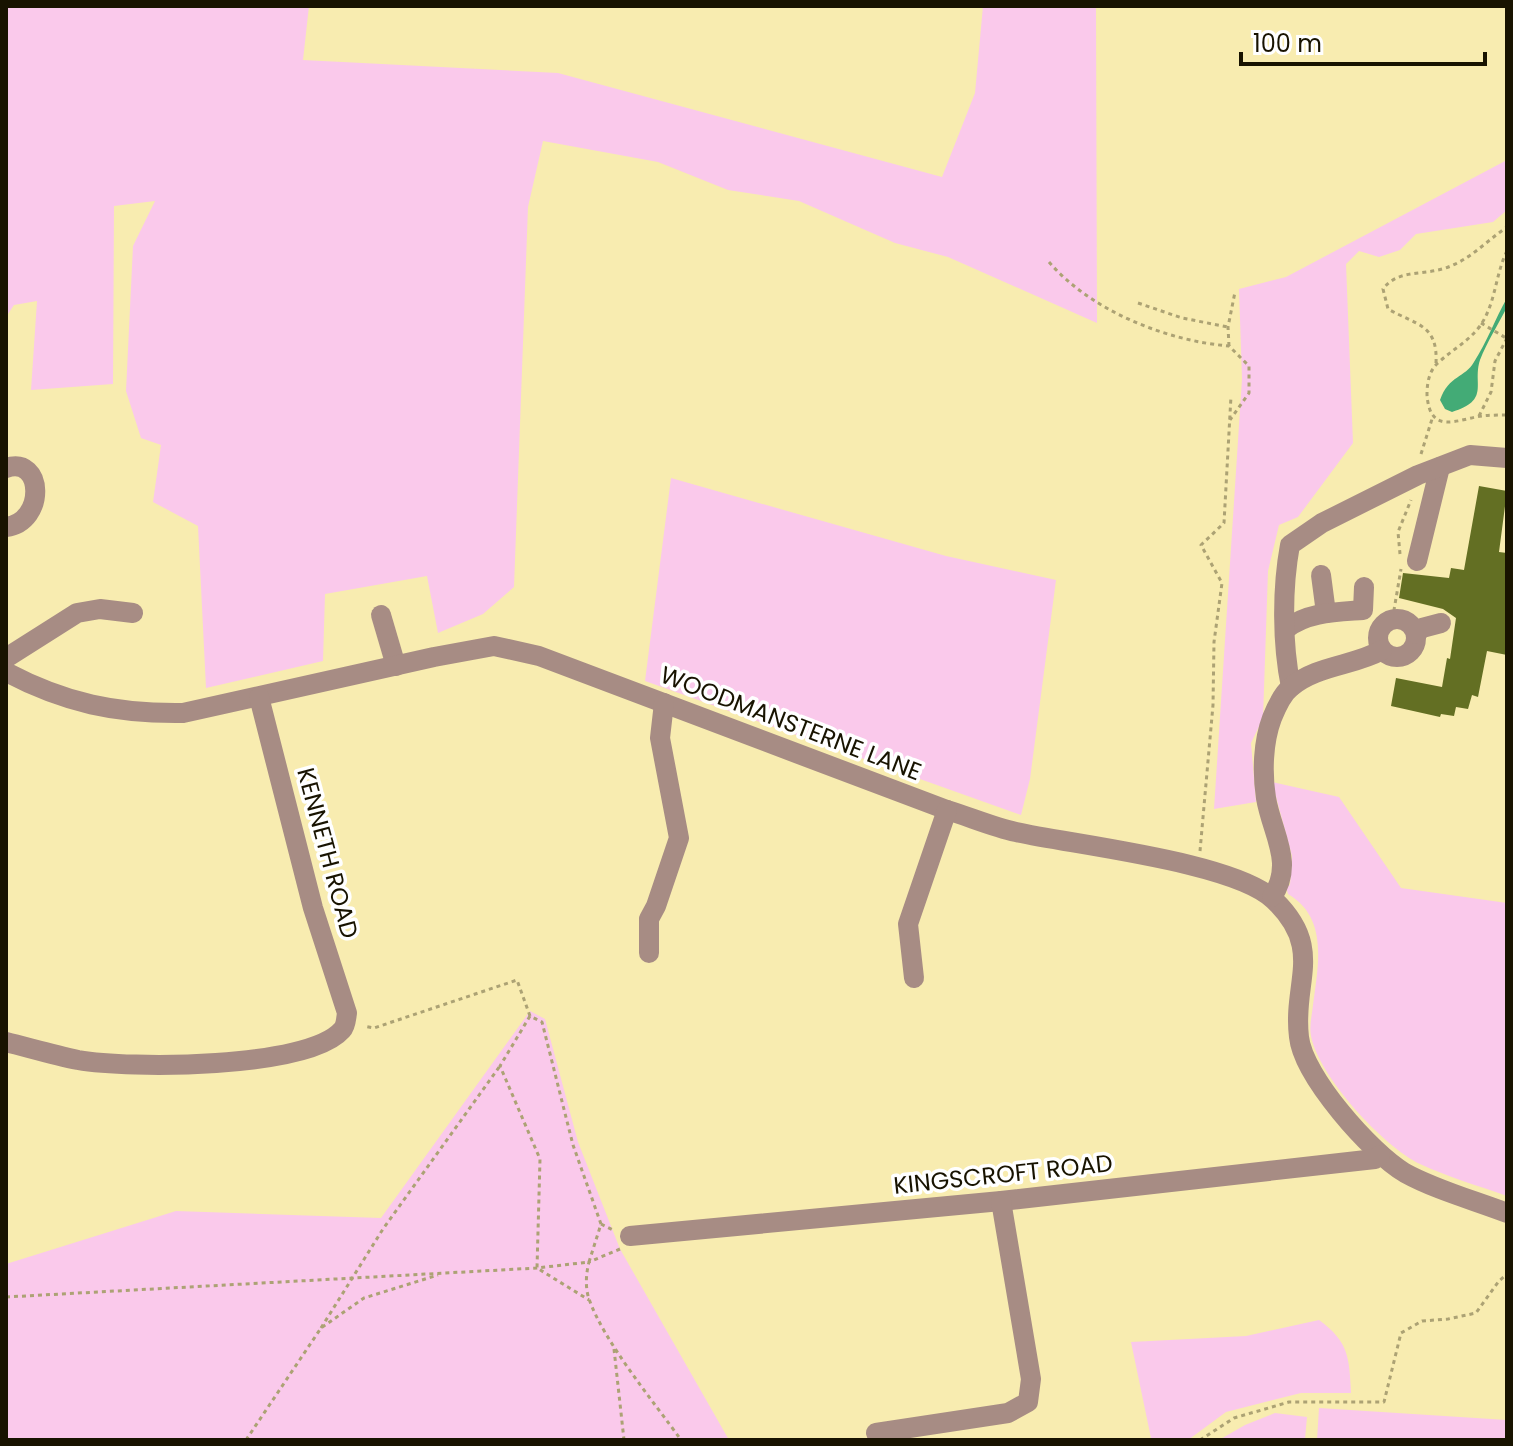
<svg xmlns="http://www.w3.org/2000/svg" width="1513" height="1446" viewBox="0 0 1513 1446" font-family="Poppins,sans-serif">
	<rect width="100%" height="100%" fill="#f8ecb0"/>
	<!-- green -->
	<g fill="#fac9eb">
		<polygon points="6,6 309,6 303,60 558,73 942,177 975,93 983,6 1096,6 1097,323 948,257 895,243 799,201 728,190 658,162 543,141 528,207 514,587 483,614 438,633 427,576 325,594 323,661 206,688 198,526 153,502 161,445 141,438 126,391 133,246 155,201 114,206 113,384 31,390 37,301 14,305 6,317"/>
		<polygon points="1507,160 1507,210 1493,222 1416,234 1400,250 1379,257 1359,251 1346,264 1353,443 1298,517 1279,525 1268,571 1263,718 1251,743 1256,802 1214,809 1242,379 1239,289 1286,277"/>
		<polygon points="671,478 946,556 1056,580 1030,779 1021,815 645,681"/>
		<path d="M1272 782 1339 797 1401 888 1507 903V1196C1479 1186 1448 1177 1420 1164 1383 1146 1319 1077 1311 1036 1309 1026 1312 1015 1313 1005 1318 966 1329 918 1288 894L1286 887 1290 885 1292 856Z"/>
		<polygon points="530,1011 545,1019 578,1142 620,1249 729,1440 6,1440 6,1264 176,1211 381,1218"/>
		<path d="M1319 1320C1349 1342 1349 1357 1351 1393H1301L1226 1412 1188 1440H1145L1151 1438 1131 1342 1246 1336Z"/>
		<polygon points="1319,1408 1507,1420 1507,1440 1317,1440"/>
		<polygon points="1275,1413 1307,1417 1305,1439 1311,1440 1219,1440 1245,1425"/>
	</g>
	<!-- water -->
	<path fill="#43ab76" d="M1507 298V307C1498 325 1487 342 1480 360 1472 384 1491 400 1452 412L1445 409 1440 400C1449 375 1465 378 1474 362 1487 342 1495 319 1507 298Z"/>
	<!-- building -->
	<polygon fill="#636f23" points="1479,486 1507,491 1499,552 1507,553 1507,655 1487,651 1478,697 1472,695 1468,709 1456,707 1454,716 1441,714 1440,717 1391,706 1396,678 1442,687 1447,658 1450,659 1456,618 1443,609 1399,598 1403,573 1449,578 1451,568 1464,570"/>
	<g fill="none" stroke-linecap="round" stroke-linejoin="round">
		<!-- path -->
		<g stroke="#aca274" stroke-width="3" stroke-dasharray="4 4" stroke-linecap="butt">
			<path d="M1507 251C1495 275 1496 303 1480 326 1468 342 1453 349 1439 362 1429 370 1427 383 1427 395 1430 436 1458 419 1482 416 1490 415 1499 415 1507 415"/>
			<path d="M1049 262C1091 311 1167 341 1229 346L1249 366V393L1230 420"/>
			<polyline points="1138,303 1182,318 1228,327"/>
			<polyline points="1481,323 1506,338"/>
			<polyline points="1229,346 1228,327 1235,292"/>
			<path d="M1436 363C1438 324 1416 325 1388 309L1383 289C1397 270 1421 275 1442 269 1468 262 1485 242 1507 227"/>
			<polyline points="1479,416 1491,392 1495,361 1507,338"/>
			<polyline points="1421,454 1433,416"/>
			<polyline points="1400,554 1398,532 1411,500"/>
			<polyline points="1398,618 1394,610 1401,569"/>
			<polyline points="1200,851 1213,705 1214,642 1222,583 1201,545 1224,523 1231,396"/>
			<polyline points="530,1016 500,1066 540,1159 537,1268 589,1300"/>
			<polyline points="601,1224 615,1231"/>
			<path d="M620 1249 589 1262C586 1274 585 1287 589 1299 604 1342 654 1402 681 1440"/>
			<polyline points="6,1297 537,1268 589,1262 601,1224 573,1145 542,1022 530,1016 517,980 374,1028 364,1026"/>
			<polyline points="321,1328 383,1229 500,1066"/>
			<polyline points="614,1349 624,1440"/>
			<polyline points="246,1440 321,1328 364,1298 438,1275"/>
			<polyline points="1200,1440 1234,1418 1289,1402 1384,1402 1401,1333 1422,1321 1448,1319 1476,1313 1499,1281 1507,1274"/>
		</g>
		<!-- minor -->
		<g stroke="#a78c84" stroke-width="20">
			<path d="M6 468C44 455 46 522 6 527"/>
			<polyline points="1417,561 1440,467"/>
			<polyline points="1321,575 1326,613"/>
			<polyline points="381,615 396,666"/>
			<circle cx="1397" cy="638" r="19"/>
			<path d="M1286 629C1307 612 1337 612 1363 610L1364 587"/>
			<polyline points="1416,634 1422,628 1441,623"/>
			<polyline points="6,658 77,613 100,609 133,613"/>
			<path d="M6 672C65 703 116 714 183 713L434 657 494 646 539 656 947 810C970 817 993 827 1016 832 1074 845 1235 862 1274 900 1325 949 1292 982 1299 1037 1303 1076 1371 1153 1405 1173 1436 1190 1473 1200 1507 1213"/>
			<path d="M1291 687C1282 644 1282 588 1290 545L1322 523 1418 475 1470 455 1507 458"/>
			<path d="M1272 897C1295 863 1272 834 1266 798 1262 772 1263 742 1272 718 1276 708 1282 694 1291 687 1317 665 1354 666 1382 650"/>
			<polyline points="649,953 649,919 656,906 679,838 660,738 664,703"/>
			<polyline points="914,978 908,924 947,810"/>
			<path d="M6 1042C30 1048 54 1055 78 1060 128 1069 308 1069 342 1030 346 1026 346 1019 347 1013L313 908 259 697"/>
			<polyline points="630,1236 1001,1201 1375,1159 1380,1155"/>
			<polyline points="876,1433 1008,1413 1028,1402 1031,1379 1001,1201"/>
		</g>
	</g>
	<g text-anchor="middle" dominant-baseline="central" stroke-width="7" stroke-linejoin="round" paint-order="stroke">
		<!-- street labels -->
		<g font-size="24" fill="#181300" stroke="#fff">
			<text transform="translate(791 723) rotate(21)">WOODMANSTERNE LANE</text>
			<text transform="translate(328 853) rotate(75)">KENNETH ROAD</text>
			<text transform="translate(1003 1174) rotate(-6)">KINGSCROFT ROAD</text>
		</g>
	</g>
	<!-- border -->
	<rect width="1513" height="1446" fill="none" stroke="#181300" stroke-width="16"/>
	<!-- scale -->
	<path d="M1241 52v12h244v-12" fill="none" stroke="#181300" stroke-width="4"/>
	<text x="1253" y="52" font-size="24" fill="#181300" stroke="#ffffff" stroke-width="6" paint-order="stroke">100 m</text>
</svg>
